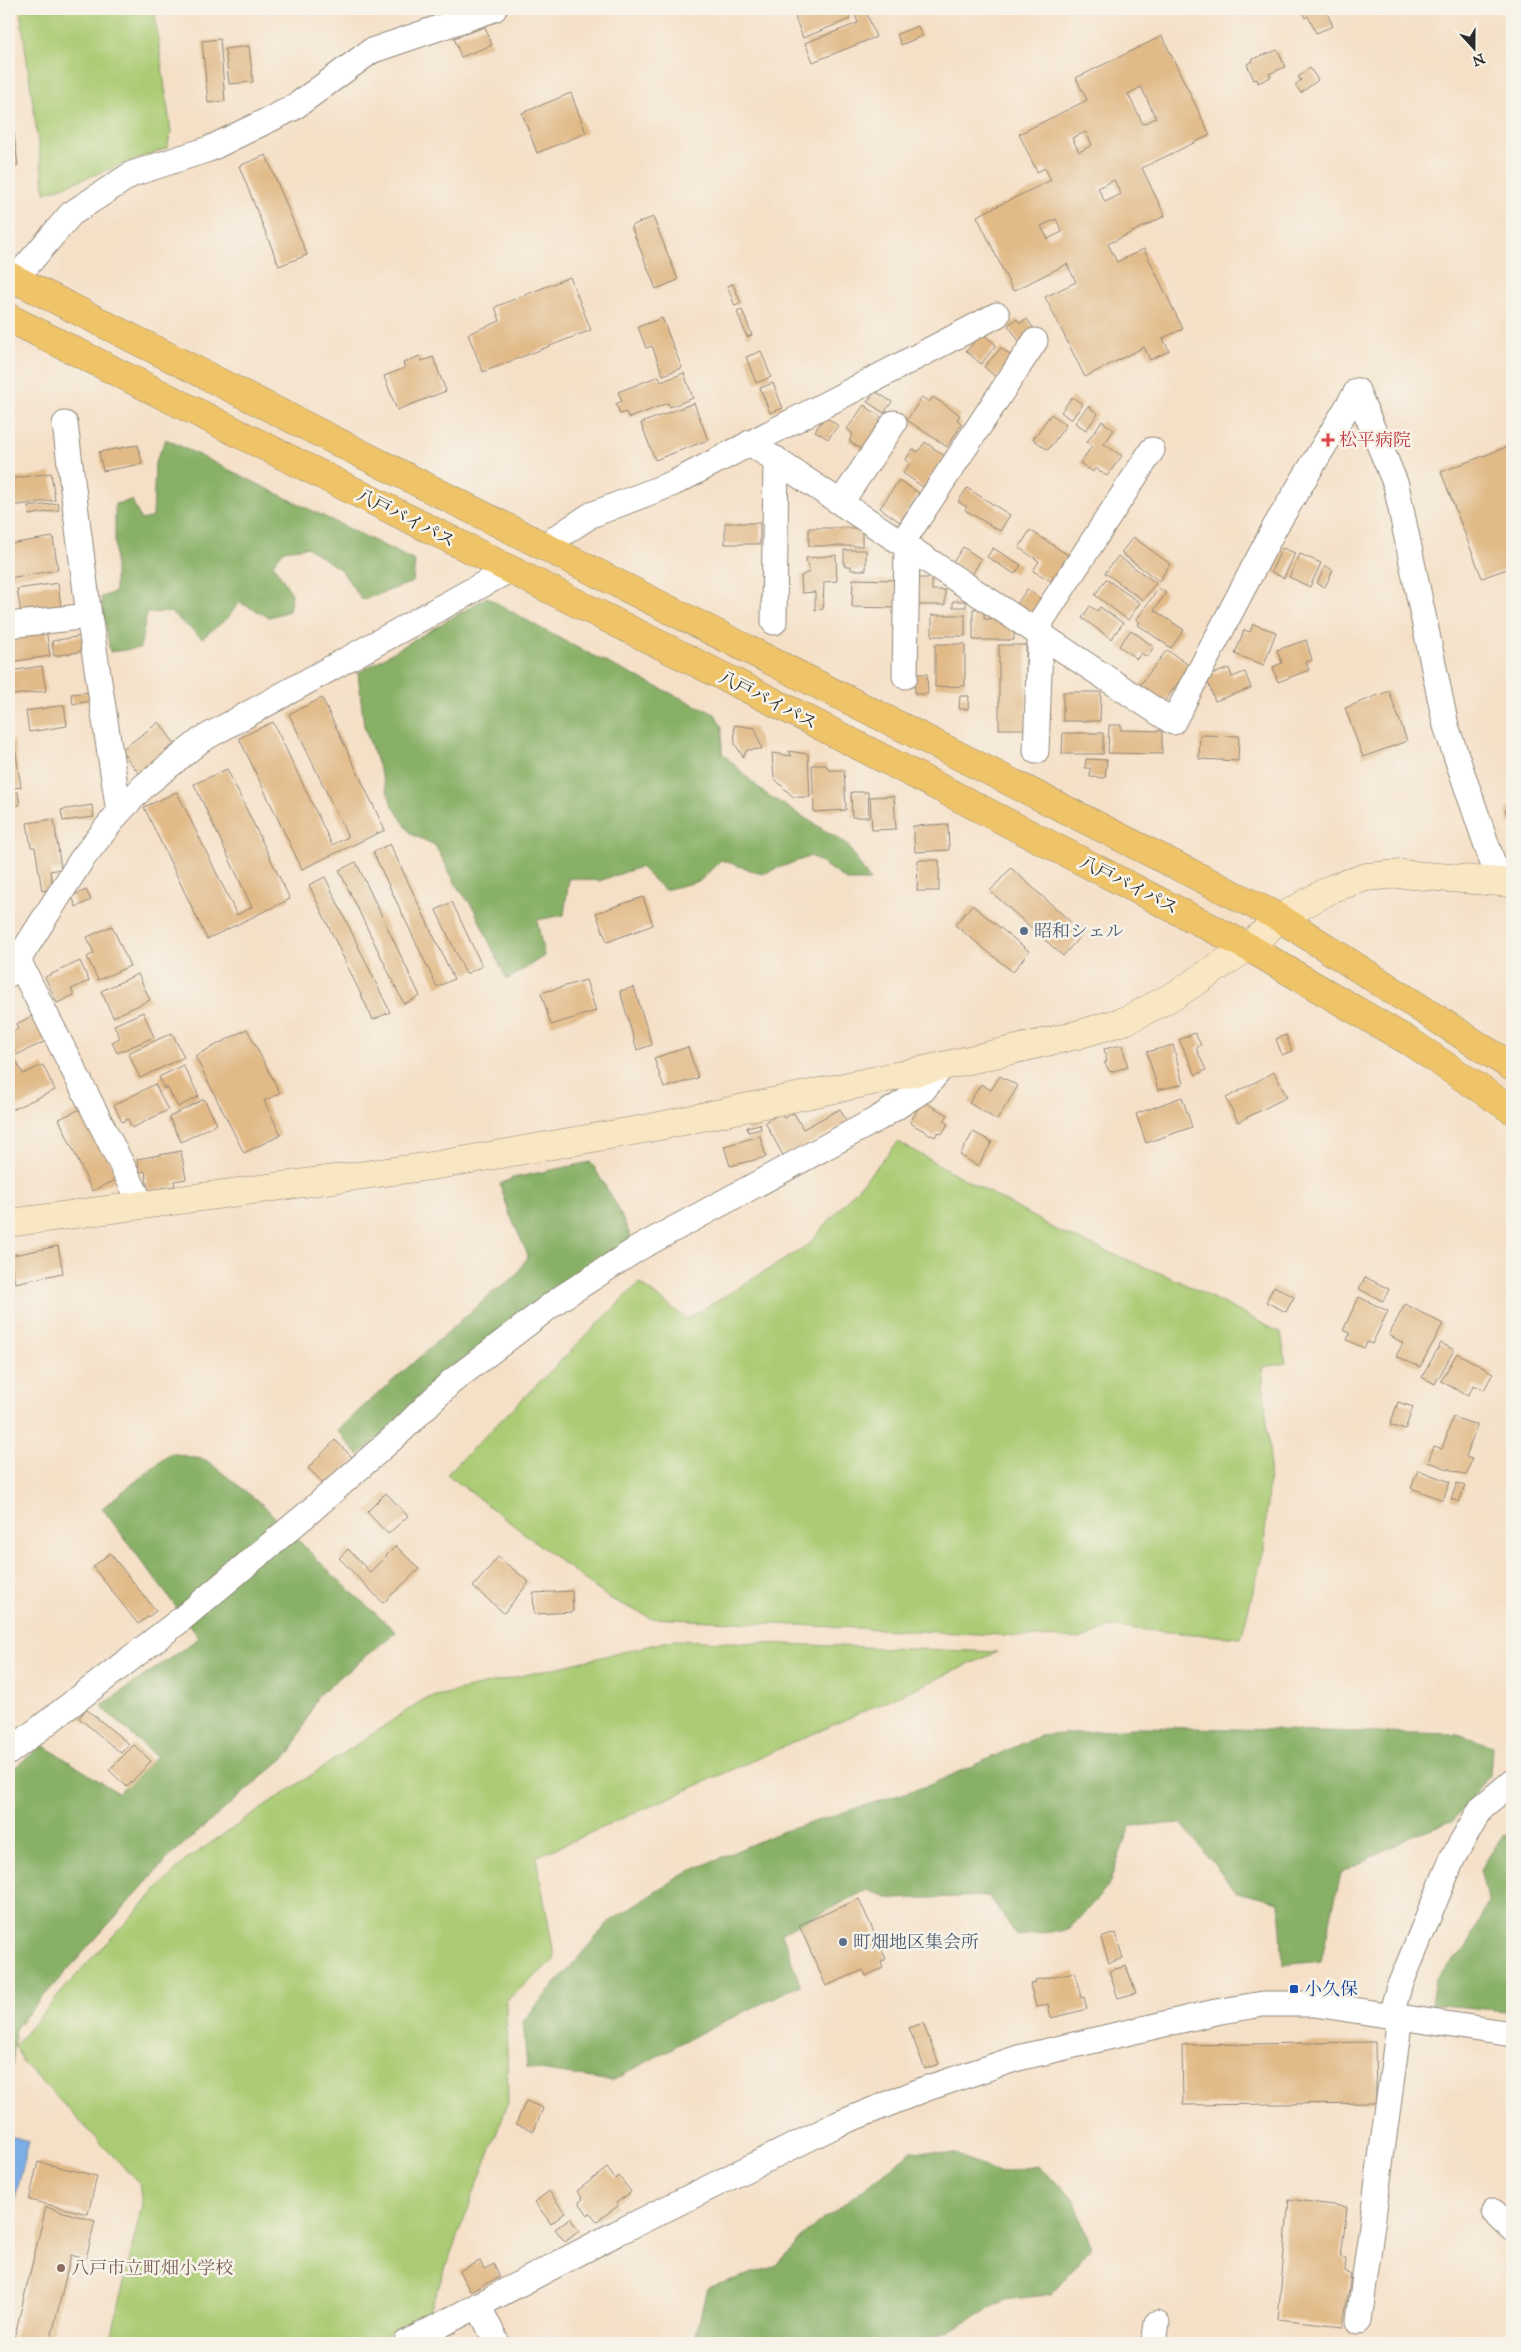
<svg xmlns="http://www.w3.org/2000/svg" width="1521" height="2352" viewBox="0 0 1521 2352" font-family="'IM FELL Great Primer','Noto Serif JP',serif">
	<rect width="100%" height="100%" fill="#f7f3e8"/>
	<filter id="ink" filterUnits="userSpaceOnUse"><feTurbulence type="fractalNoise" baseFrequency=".02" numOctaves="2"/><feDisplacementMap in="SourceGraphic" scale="10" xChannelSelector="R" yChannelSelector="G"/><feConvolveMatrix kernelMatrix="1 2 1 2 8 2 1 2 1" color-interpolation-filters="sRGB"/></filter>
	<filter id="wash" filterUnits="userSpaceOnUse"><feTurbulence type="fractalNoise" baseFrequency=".0096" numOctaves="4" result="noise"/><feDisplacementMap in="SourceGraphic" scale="20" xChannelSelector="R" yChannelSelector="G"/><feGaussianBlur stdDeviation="1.12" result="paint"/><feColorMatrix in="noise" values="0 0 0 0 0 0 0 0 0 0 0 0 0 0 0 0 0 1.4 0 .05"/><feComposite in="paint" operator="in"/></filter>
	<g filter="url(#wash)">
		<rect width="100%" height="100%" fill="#f5e0c7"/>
		<!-- green -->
		<g fill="#abcc75" stroke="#6b7c50">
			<polygon points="20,9 154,9 171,132 167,148 45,193"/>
			<polygon points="898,1142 1062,1233 1179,1281 1281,1333 1286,1363 1262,1367 1270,1458 1264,1549 1241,1638 1111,1627 1082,1639 651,1618 607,1597 447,1474 639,1283 687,1319 807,1246"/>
			<polygon points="673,1640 997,1652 536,1857 555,1959 506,2001 508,2103 429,2311 371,2343 110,2343 142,2205 139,2183 22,2061 15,2045 88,1962 187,1859 424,1699"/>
		</g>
		<!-- forest -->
		<g fill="#88b066" stroke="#5a6e48">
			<polygon points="166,439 415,561 413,582 362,600 341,570 307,547 284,550 273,564 292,594 289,611 269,617 239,602 228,618 202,638 170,612 147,613 140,648 110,652 101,597 115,592 115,504 132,500 141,520 153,517 155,463"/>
			<path d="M487 597C560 642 638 678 715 714L722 727V753L763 792 847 844 870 881H848L811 856 762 874 721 860 700 881 664 890 640 867 599 881 569 878 564 915 537 920 544 956 507 980 473 907 458 888 435 845 411 834 392 805 364 726 358 673Z"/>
			<polygon points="591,1162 616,1204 631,1237 628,1244 358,1455 337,1430 492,1293 516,1276 528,1255 509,1213 500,1184 513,1178"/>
			<polygon points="171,1453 206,1460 263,1505 333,1575 396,1632 318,1695 291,1752 171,1855 16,2027 11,2074 9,2075 9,1772 43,1745 118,1793 156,1757 101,1706 199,1638 102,1508"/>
			<polygon points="1145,1727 1458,1734 1492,1746 1490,1775 1454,1820 1413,1835 1341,1873 1321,1961 1283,1965 1279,1902 1236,1892 1181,1823 1130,1826 1108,1887 1068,1930 1017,1936 989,1896 894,1899 867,1890 782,1933 800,1985 694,2036 612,2081 527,2068 523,2021 609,1922 683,1874 778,1833 927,1786 1039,1736"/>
			<polygon points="1503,1835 1512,1838 1512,2005 1506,2011 1431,2004 1435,1979 1466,1948 1488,1902 1480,1870"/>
			<polygon points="912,2151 956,2154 1000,2174 1036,2165 1074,2198 1091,2247 1052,2294 1005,2300 961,2325 917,2343 694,2343 707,2288 777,2265 806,2233"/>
		</g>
		<!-- water -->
		<polygon fill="#7bade7" stroke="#536c89" points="9,2136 29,2141 9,2224"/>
		<g id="blocks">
			<!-- building -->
			<g fill="#e1ba88" fill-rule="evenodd">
				<polygon points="792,9 846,9 850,19 803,38"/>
				<polygon points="1301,9 1325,9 1333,26 1316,33 1308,16 1305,18"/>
				<polygon points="866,11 876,37 813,62 805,43 858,23 855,15"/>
				<polygon points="918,26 922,36 901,45 897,34"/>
				<polygon points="485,27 492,45 461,57 454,38"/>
				<path d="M1162 36 1210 135 1142 168 1165 216 1108 244 1117 262 1144 249 1183 329 1163 338 1169 351 1150 360 1144 347 1085 377 1045 297 1076 282 1067 264 1013 291 977 216 1051 180 1045 168 1037 172 1019 134 1087 100 1076 78ZM1141 87 1156 118 1143 124 1128 94ZM1086 132 1092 145 1079 152 1072 138ZM1114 180 1121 194 1105 202 1098 188ZM1056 219 1062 232 1048 239 1041 226Z"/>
				<polygon points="220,39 225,101 208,103 202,41"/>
				<polygon points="249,46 253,82 229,84 225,49"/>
				<polygon points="1278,50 1285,67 1269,74 1271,77 1258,83 1257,79 1254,80 1247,64 1253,61 1252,59"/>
				<polygon points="1310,68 1318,80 1301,93 1295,85 1301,80 1298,77"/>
				<polygon points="571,93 586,133 537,153 522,113"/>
				<polygon points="10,103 18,166 9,167 9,104"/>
				<polygon points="266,155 307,255 279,266 239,166"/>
				<polygon points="653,217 678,280 656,289 631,226"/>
				<polygon points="570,277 591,330 483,372 468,334 500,321 495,307"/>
				<polygon points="733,284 741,303 735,306 727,286"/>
				<polygon points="742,310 752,335 747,337 737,312"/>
				<polygon points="662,318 682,368 663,375 652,346 646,348 638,327"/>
				<polygon points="1017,319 1020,323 1027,319 1037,333 1021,344 1008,325"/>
				<polygon points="982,333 996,345 981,364 966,351"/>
				<polygon points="1001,348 1014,358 997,378 984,367"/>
				<polygon points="761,351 771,377 756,383 746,357"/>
				<polygon points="420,356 422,361 433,357 446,391 397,410 384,376 405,368 403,363"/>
				<polygon points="684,373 693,398 670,407 668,403 629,418 626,412 620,414 616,404 622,401 618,392 659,376 661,382"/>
				<polygon points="773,383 783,408 770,413 760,388"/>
				<polygon points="875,391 892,402 884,413 867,402"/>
				<polygon points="922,397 929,402 933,397 960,415 957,420 962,424 947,447 907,420"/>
				<polygon points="1072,397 1083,404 1071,420 1061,412"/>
				<polygon points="694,403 708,440 655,460 641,423"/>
				<polygon points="864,405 885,420 864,451 849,441 853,434 847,429"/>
				<polygon points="1088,406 1098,414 1086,430 1075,423"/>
				<polygon points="1051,414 1066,425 1048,450 1033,439"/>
				<polygon points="825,416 838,426 828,439 815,431"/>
				<polygon points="1102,421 1114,430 1104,444 1122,456 1107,476 1095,468 1093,472 1080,463 1092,446 1087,442"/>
				<polygon points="925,442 945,456 923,487 903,473 910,463 905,460 913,449 918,452"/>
				<polygon points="138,445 142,464 103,471 99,452"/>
				<polygon points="1512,445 1512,567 1482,578 1441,472"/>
				<polygon points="51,473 55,500 12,506 9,479"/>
				<polygon points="899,480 919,493 900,522 880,508"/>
				<polygon points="967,488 1010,515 1000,531 965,510 967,507 958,502"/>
				<polygon points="58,503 59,510 29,515 28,507"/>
				<rect x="725" y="523" width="35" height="21"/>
				<rect x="809" y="528" width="53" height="18"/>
				<polygon points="1030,530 1068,555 1051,581 1033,571 1039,561 1019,548"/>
				<polygon points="53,537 58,570 9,578 9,544"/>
				<polygon points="1133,537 1170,564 1159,581 1121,553"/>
				<polygon points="963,547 981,559 972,575 953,562"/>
				<polygon points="993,548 1021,565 1015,574 987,557"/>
				<polygon points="1282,548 1295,553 1284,578 1271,572"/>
				<polygon points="844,550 866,550 866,570 851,570 851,566 844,566"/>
				<polygon points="1300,554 1321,563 1310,587 1289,577"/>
				<polygon points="836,555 837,581 824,582 823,609 815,610 815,592 802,593 801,576 809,572 806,558"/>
				<polygon points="1118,556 1156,583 1143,600 1105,573"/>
				<polygon points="1325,566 1333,570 1325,587 1317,584"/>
				<polygon points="914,578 932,578 932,590 945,590 945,605 914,605"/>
				<polygon points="853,579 897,580 896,608 852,607"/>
				<polygon points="1106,579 1140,603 1128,620 1095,595"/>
				<polygon points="58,583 61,607 21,613 17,589"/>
				<polygon points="1159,588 1166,593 1154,610 1184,630 1171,648 1138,625 1140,622 1136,620"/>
				<polygon points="1027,589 1043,600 1030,618 1015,607"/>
				<rect x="953" y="601" width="13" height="6"/>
				<polygon points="1090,606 1097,611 1100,607 1123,623 1111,639 1082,618"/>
				<polygon points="984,608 984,619 1004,619 1004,626 1014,626 1014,640 973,640 973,609"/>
				<rect x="932" y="615" width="33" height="21"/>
				<polygon points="1253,624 1276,632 1264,665 1235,654 1244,630 1250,632"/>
				<polygon points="46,629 50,656 9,662 9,634"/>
				<polygon points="1131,630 1154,647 1147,657 1141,653 1137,659 1119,646"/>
				<polygon points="82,636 85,651 54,656 52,641"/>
				<polygon points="1306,640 1312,660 1306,662 1309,670 1278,682 1273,667 1282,663 1277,650"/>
				<polygon points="935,644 965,644 965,686 935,687"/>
				<rect x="999" y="645" width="27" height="84"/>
				<polygon points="1167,650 1190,666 1164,702 1140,685"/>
				<polygon points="42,666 46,691 13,695 10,671"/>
				<polygon points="1229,668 1232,677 1245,672 1251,688 1215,701 1206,677"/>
				<polygon points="914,674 927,674 928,694 915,694"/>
				<polygon points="1389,691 1407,741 1363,757 1345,708"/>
				<polygon points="90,692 91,701 73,704 71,694"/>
				<polygon points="1063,692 1101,692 1100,721 1063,721"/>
				<polygon points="960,696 969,696 968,709 959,709"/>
				<polygon points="322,698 385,830 302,869 239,738 273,722 332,845 348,837 289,714"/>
				<polygon points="64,705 67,726 29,732 26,711"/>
				<polygon points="159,722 175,744 165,751 168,754 140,775 121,750"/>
				<polygon points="734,725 755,728 762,749 747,750 743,757 735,744"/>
				<polygon points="1109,725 1121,725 1121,730 1162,731 1162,754 1108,753"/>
				<polygon points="1063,733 1103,733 1103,754 1062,754"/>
				<polygon points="1200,735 1239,736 1238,761 1199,759"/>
				<polygon points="14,740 21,787 13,788 9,741"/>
				<polygon points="788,751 808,754 810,797 793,797 774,778 772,753 792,756"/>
				<polygon points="1086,759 1107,760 1105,778 1090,777 1090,768 1085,768"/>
				<polygon points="812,765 826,765 829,770 844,770 846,810 814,812"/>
				<polygon points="227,769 290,899 207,939 144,807 177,792 237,915 252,907 194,784"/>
				<polygon points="18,792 20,805 9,806 9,794"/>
				<polygon points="851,792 868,792 869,817 852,817"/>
				<polygon points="894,796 896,829 872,830 870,797"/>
				<polygon points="92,805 94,817 63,821 61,810"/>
				<polygon points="1512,807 1512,825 1510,825 1505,810"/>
				<polygon points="12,815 15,839 9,840 9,816"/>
				<polygon points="54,819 61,869 50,871 53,889 42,891 35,847 31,847 27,823"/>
				<polygon points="948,824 949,850 915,852 913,826"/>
				<polygon points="390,844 454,979 437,987 373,852"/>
				<polygon points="918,860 939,860 939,891 917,891"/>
				<polygon points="356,862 420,996 404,1004 339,870"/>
				<polygon points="1011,868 1083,933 1063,956 990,891"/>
				<polygon points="325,877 390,1012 373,1020 309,885"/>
				<polygon points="86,890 91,900 76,907 72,896"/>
				<polygon points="643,897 653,925 607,942 596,913"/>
				<polygon points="452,902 482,966 466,974 436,910"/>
				<polygon points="972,905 1029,951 1013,972 955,925"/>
				<polygon points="112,926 130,966 98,980 87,957 94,953 87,937"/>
				<polygon points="80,961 89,981 71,989 74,995 57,1003 45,977"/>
				<polygon points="138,974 150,1000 113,1017 101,991"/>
				<polygon points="586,980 596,1011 551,1025 541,993"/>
				<polygon points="634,987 652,1045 637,1050 620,991"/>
				<polygon points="143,1012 154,1037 117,1053 112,1042 120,1038 114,1025"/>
				<polygon points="34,1015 46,1041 16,1055 9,1034 18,1029 16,1024"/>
				<polygon points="247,1029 280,1093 264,1101 281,1135 244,1153 195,1056"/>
				<polygon points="172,1033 184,1057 140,1078 128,1053"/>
				<polygon points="1195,1033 1201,1045 1196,1048 1206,1070 1196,1075 1179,1040"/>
				<polygon points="1286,1035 1292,1051 1282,1055 1276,1039"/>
				<polygon points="1122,1045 1128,1067 1110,1072 1104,1062 1107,1062 1104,1049"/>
				<polygon points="1173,1045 1183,1084 1158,1090 1147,1052"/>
				<polygon points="688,1047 698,1078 664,1088 654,1058"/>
				<polygon points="16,1060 23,1074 43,1065 55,1090 9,1111 9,1064"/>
				<polygon points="183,1065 199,1096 178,1107 167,1087 164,1089 159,1077"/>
				<polygon points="1274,1072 1287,1097 1238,1122 1226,1098"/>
				<polygon points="1000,1076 1018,1086 997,1120 969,1103 981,1084 991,1090"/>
				<polygon points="155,1084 168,1110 132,1128 128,1119 122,1122 114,1105"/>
				<polygon points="1182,1097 1192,1127 1146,1143 1136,1114"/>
				<polygon points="204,1099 217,1124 181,1142 169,1117"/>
				<polygon points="922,1101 948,1115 944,1121 948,1124 942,1134 938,1132 935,1137 910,1123"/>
				<polygon points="85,1107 118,1179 92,1191 59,1119"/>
				<polygon points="840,1109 847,1123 784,1157 765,1122 781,1113 784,1118 794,1113 803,1129"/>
				<polygon points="760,1124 761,1129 748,1132 747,1127"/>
				<polygon points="973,1132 992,1142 978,1166 960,1155"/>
				<polygon points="760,1136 766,1157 730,1166 724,1146"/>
				<polygon points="181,1151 186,1179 174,1181 175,1186 148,1190 145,1171 140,1172 137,1159"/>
				<polygon points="58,1246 63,1273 15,1283 9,1256"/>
				<polygon points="1365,1277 1389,1289 1383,1301 1359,1289"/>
				<polygon points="1274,1286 1294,1297 1286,1312 1266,1302"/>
				<polygon points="1359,1297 1388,1311 1372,1344 1367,1342 1364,1348 1347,1340 1350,1333 1343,1330"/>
				<polygon points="1405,1304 1443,1324 1420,1367 1396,1356 1403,1343 1389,1335"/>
				<polygon points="1441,1343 1454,1350 1435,1384 1422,1377"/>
				<polygon points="1457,1353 1493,1373 1484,1390 1474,1385 1468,1396 1441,1381"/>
				<polygon points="1398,1402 1413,1407 1405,1430 1390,1425"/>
				<polygon points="1453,1417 1477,1425 1466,1457 1472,1459 1466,1475 1428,1462 1434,1446 1442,1449"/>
				<polygon points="335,1440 355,1460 328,1488 308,1468"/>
				<polygon points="1418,1470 1450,1482 1443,1500 1411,1488"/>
				<polygon points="1457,1483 1465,1486 1459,1502 1451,1499"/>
				<polygon points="386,1493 408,1516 388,1534 367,1512"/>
				<polygon points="396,1546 419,1569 383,1603 339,1558 348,1549 370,1572"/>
				<polygon points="110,1553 156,1611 138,1624 93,1567"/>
				<polygon points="498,1557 529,1582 504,1613 473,1587"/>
				<polygon points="572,1591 573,1612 534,1614 533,1593"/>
				<polygon points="86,1709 129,1744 121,1753 79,1718"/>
				<polygon points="134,1745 151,1761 127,1787 109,1770"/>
				<polygon points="859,1899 886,1959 881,1962 883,1968 866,1976 863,1970 826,1986 799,1925"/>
				<polygon points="1115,1933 1123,1958 1109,1963 1101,1938"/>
				<polygon points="1126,1966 1136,1993 1118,1998 1109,1971"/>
				<polygon points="1075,1972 1081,1998 1084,1997 1087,2009 1051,2018 1048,2004 1036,2007 1030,1984 1035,1982 1035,1980"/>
				<polygon points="923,2023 939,2064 925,2069 909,2028"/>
				<polygon points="1375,2042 1376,2103 1183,2105 1182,2045"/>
				<polygon points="526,2101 543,2108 534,2131 516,2124"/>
				<polygon points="38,2162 97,2176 88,2214 29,2200"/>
				<polygon points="607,2168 615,2179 619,2176 631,2192 616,2203 618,2206 597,2221 590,2213 588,2215 579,2202 583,2199 577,2191"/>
				<polygon points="549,2191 565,2213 551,2224 535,2202"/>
				<polygon points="1289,2199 1347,2207 1341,2257 1346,2259 1345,2272 1351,2275 1343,2326 1278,2319"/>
				<polygon points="46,2207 95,2221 86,2259 71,2255 50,2343 13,2343"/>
				<polygon points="570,2218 579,2231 565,2242 555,2229"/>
				<polygon points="480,2261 484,2269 494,2264 500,2277 470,2291 459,2271"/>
			</g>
		</g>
	</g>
	<g filter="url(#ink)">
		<use href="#blocks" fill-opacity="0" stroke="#908679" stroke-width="1"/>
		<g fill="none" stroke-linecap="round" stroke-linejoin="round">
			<!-- street casing -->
			<g stroke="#908679" stroke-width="27">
				<g id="street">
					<polyline points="9,286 71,214 132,174 209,149 293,108 371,51 494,9"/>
					<polyline points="1357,391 1396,485 1446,726 1499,881"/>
					<polyline points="65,424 89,616 119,812"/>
					<polyline points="750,443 1173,722 1275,527 1357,391"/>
					<polyline points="841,502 894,423"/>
					<polyline points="902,543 1035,341"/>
					<polyline points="544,546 591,515 674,483 997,315"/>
					<polyline points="774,622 776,459"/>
					<polyline points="9,625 89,616"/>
					<polyline points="905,676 907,546"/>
					<polyline points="1036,751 1041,621 1152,450"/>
					<polyline points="9,955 18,960 142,1205"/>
					<polyline points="9,974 82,859 119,812 144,786 201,740 509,570"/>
					<polyline points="9,1752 178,1622 307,1514 401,1431 451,1382 558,1300 637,1249 879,1118 923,1090 943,1066"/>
					<polyline points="1391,2015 1398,1990 1453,1857 1482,1807 1512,1782"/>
					<polyline points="1494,2212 1512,2229"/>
					<polyline points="478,2305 497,2343"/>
					<polyline points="1359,2321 1400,2017"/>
					<polyline points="406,2343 617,2233 838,2124 925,2089 1018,2058 1216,2012 1263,2004 1314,2004 1512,2034"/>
					<polyline points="1154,2343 1157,2323"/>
				</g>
			</g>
			<!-- secondary casing -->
			<g stroke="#908679" stroke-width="29">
				<polyline id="secondary" points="9,1223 438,1165 650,1128 943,1066 1077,1035 1127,1020 1177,994 1248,947 1280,918 1333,888 1366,877 1401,874 1512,883"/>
			</g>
			<!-- highway casing -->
			<g stroke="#908679" stroke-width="29">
				<g id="highway">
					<polyline points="9,276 1280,918 1512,1067"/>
					<polyline points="9,318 770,700 1248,947 1410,1042 1512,1110"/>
				</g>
			</g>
			<!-- street -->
			<use href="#street" stroke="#fff" stroke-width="25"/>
			<!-- secondary -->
			<use href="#secondary" stroke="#f9e7c3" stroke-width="28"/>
			<!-- highway -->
			<use href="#highway" stroke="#efc469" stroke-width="28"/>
		</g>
	</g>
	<!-- markers -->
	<path fill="#e0444e" stroke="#f7f3e8" stroke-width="2" d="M1325.5 432.5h5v5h5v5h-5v5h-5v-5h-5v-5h5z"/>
	<g fill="#5c6f8a" stroke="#f7f3e8" stroke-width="2">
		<circle cx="1024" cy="931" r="5"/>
		<circle cx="843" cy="1942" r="5"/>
	</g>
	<rect fill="#1a4fb4" stroke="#f7f3e8" stroke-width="2" x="1289" y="1984" width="10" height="10" rx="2.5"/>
	<circle fill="#8d6e63" stroke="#f7f3e8" stroke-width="2" cx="61" cy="2268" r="5"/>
	<g text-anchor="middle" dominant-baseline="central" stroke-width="5" stroke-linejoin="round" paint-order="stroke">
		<!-- health labels -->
		<g font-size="18" fill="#be3a42" stroke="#f7f3e8" text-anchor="start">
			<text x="1339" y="440">松平病院</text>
		</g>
		<!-- street labels -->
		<g font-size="18" fill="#2b2b2b" stroke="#f7f3e8">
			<text transform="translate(406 518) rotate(27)">八戸バイパス</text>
			<text transform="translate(768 700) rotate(27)">八戸バイパス</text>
			<text transform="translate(1129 885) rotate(27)">八戸バイパス</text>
		</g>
		<!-- service labels -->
		<g font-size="18" fill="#4e5e75" stroke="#f7f3e8" text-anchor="start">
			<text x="1034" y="931">昭和シェル</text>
			<text x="853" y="1942">町畑地区集会所</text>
		</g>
		<!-- transit labels -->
		<g font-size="18" fill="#164399" stroke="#f7f3e8" text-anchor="start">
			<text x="1304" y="1989">小久保</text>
		</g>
		<!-- education labels -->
		<g font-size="18" fill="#785e54" stroke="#f7f3e8" text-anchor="start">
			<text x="71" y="2268">八戸市立町畑小学校</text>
		</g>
	</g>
	<!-- margin -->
	<rect width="1521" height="2352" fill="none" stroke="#f7f3e8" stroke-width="30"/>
	<!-- north arrow -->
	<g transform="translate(1474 48) rotate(159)" stroke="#f7f3e8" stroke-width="4" paint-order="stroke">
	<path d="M0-4L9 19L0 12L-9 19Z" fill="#2b2b2b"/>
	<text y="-8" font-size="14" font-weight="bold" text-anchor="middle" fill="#2b2b2b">N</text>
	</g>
</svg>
